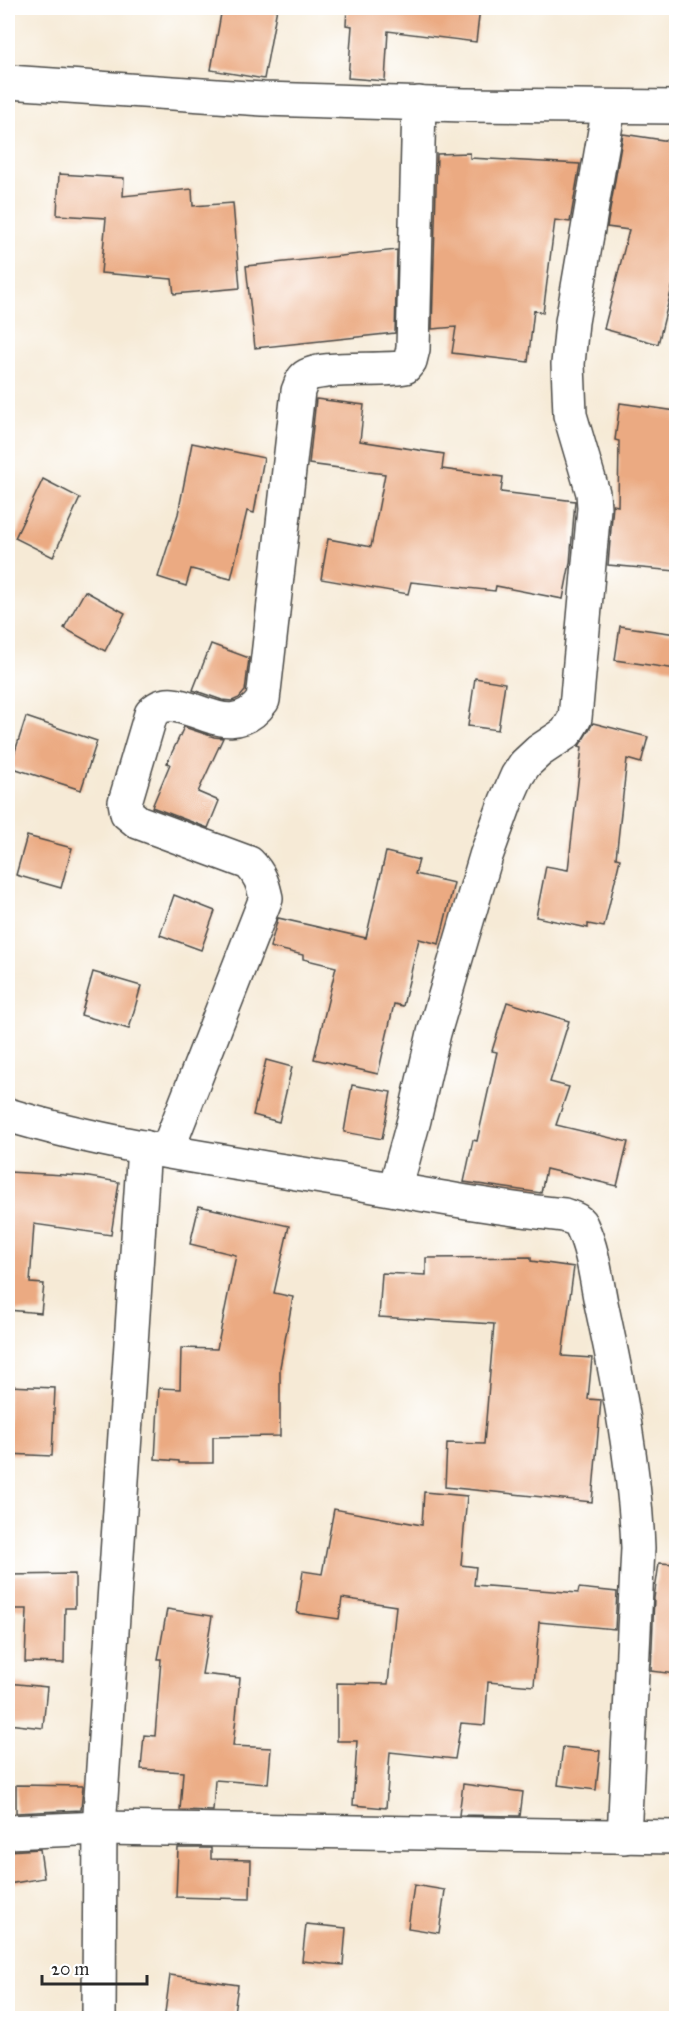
<svg xmlns="http://www.w3.org/2000/svg" width="684" height="2026" viewBox="0 0 684 2026" font-family="'IM FELL Great Primer',serif">
	<rect width="100%" height="100%" fill="#fff"/>
	<filter id="ink" filterUnits="userSpaceOnUse"><feTurbulence type="fractalNoise" baseFrequency=".0167" numOctaves="2"/><feDisplacementMap in="SourceGraphic" scale="12" xChannelSelector="R" yChannelSelector="G"/><feConvolveMatrix kernelMatrix="1 2 1 2 8 2 1 2 1" color-interpolation-filters="sRGB"/></filter>
	<filter id="wash" filterUnits="userSpaceOnUse"><feTurbulence type="fractalNoise" baseFrequency=".008" numOctaves="4" result="noise"/><feDisplacementMap in="SourceGraphic" scale="24" xChannelSelector="R" yChannelSelector="G"/><feGaussianBlur stdDeviation="1.35" result="paint"/><feColorMatrix in="noise" values="0 0 0 0 0 0 0 0 0 0 0 0 0 0 0 0 0 1.4 0 .05"/><feComposite in="paint" operator="in"/></filter>
	<g filter="url(#wash)">
		<rect width="100%" height="100%" fill="#f6ead6"/>
		<g id="blocks">
			<!-- building -->
			<g fill="#ebaa82">
				<polygon points="222,8 277,8 264,79 211,70"/>
				<polygon points="347,8 480,8 476,42 388,31 385,81 348,78 352,26 346,25"/>
				<polygon points="623,134 676,142 676,272 658,344 604,329 629,230 607,227"/>
				<polygon points="470,153 470,158 580,164 570,222 555,220 543,313 534,310 528,362 452,353 456,327 432,329 437,154"/>
				<polygon points="59,174 124,178 123,196 192,189 193,206 233,203 240,288 174,294 172,279 101,273 106,218 57,215"/>
				<polygon points="397,250 395,333 255,348 246,266"/>
				<polygon points="316,399 364,405 360,441 444,454 442,469 503,477 501,492 575,501 570,563 563,599 496,586 495,591 411,582 408,594 321,579 328,539 371,547 385,474 309,464"/>
				<polygon points="620,403 676,411 676,571 608,565 613,505 618,506 619,441 615,440"/>
				<polygon points="192,443 264,458 254,513 247,511 231,579 191,569 186,586 158,577 178,514"/>
				<polygon points="43,479 80,498 53,557 15,538"/>
				<polygon points="85,591 125,613 105,651 64,628"/>
				<polygon points="620,626 676,634 676,669 615,660"/>
				<polygon points="211,644 249,658 245,691 239,698 232,701 222,700 193,690"/>
				<polygon points="475,678 505,683 498,730 468,726"/>
				<polygon points="26,717 97,741 81,790 10,767"/>
				<polygon points="593,723 648,737 641,763 627,759 616,858 620,859 604,927 588,924 588,928 536,917 546,866 568,870 582,747 579,746"/>
				<polygon points="184,727 214,737 223,738 198,792 219,801 208,828 152,807 170,764 167,763"/>
				<polygon points="27,836 72,848 61,888 16,875"/>
				<polygon points="386,852 419,860 415,874 454,883 439,944 419,939 403,1006 394,1004 378,1074 314,1059 336,967 303,959 303,955 270,947 278,918 366,938"/>
				<polygon points="174,895 215,911 201,950 160,935"/>
				<polygon points="93,972 141,986 129,1029 81,1015"/>
				<polygon points="507,1002 569,1021 550,1082 569,1087 556,1125 628,1142 617,1186 546,1169 541,1193 464,1182 473,1140 477,1141 497,1052 492,1051"/>
				<polygon points="266,1060 292,1067 279,1122 253,1115"/>
				<polygon points="352,1085 391,1092 382,1139 344,1132"/>
				<polygon points="8,1172 83,1176 119,1182 111,1235 34,1224 30,1283 44,1284 41,1313 8,1310"/>
				<polygon points="199,1206 289,1226 274,1293 293,1297 280,1367 280,1436 213,1437 213,1463 179,1463 179,1461 155,1459 159,1388 180,1389 181,1348 217,1349 236,1255 190,1244"/>
				<polygon points="531,1257 531,1261 574,1267 562,1356 592,1358 588,1399 601,1400 592,1502 445,1487 447,1443 484,1444 494,1324 379,1317 382,1273 426,1275 426,1258"/>
				<polygon points="8,1386 55,1388 52,1456 8,1454"/>
				<polygon points="424,1492 467,1496 461,1565 476,1567 474,1585 578,1593 579,1588 617,1592 615,1629 539,1622 534,1686 488,1682 485,1725 461,1723 455,1759 390,1752 386,1808 353,1805 357,1741 337,1741 337,1683 388,1684 396,1606 342,1598 339,1619 297,1613 303,1571 322,1574 334,1509 422,1525"/>
				<polygon points="659,1563 676,1564 676,1674 651,1671 654,1598"/>
				<polygon points="75,1574 75,1608 65,1608 64,1663 25,1662 27,1609 8,1609 8,1575"/>
				<polygon points="167,1609 212,1616 202,1674 240,1678 233,1746 271,1748 268,1784 215,1780 213,1811 180,1810 183,1772 141,1769 144,1735 155,1736 161,1659 158,1659"/>
				<polygon points="8,1683 47,1687 43,1728 8,1724"/>
				<polygon points="563,1747 600,1751 596,1790 558,1785"/>
				<polygon points="463,1784 523,1792 520,1816 459,1815"/>
				<polygon points="16,1785 83,1786 81,1810 16,1813"/>
				<polygon points="178,1848 211,1848 211,1859 251,1860 250,1899 176,1897"/>
				<polygon points="40,1849 44,1878 8,1884 8,1851"/>
				<polygon points="414,1885 445,1890 439,1933 408,1928"/>
				<polygon points="306,1924 346,1928 343,1965 302,1961"/>
				<polygon points="170,1975 238,1985 233,2019 206,2019 165,2013"/>
			</g>
		</g>
	</g>
	<g filter="url(#ink)">
		<use href="#blocks" fill-opacity="0" stroke="#494845" stroke-width="1.5"/>
		<g fill="none" stroke-linecap="round" stroke-linejoin="round">
			<!-- street casing -->
			<g stroke="#494845" stroke-width="36">
				<g id="street">
					<polyline points="8,82 263,99 465,105 676,107"/>
					<path d="M8 1115C104 1144 204 1158 303 1174 390 1188 476 1206 564 1215 572 1218 579 1219 582 1227 593 1250 596 1278 601 1303 618 1381 635 1468 638 1548L624 1837"/>
					<path d="M167 1151 266 898C263 884 260 874 249 863L138 822 127 813 125 802 151 714C179 681 227 752 263 700L298 391C300 387 301 381 304 378 314 365 385 372 405 367L410 361 413 349 419 103"/>
					<polyline points="395,1189 414,1120 434,1033 486,856 506,801 517,776 525,764 539,751 566,733 575,718 594,508 593,493 570,415 568,364 572,322 609,107"/>
					<polyline points="8,1832 101,1828 676,1837"/>
					<polyline points="99,2018 100,1813 144,1147"/>
				</g>
			</g>
			<!-- street -->
			<use href="#street" stroke="#fff" stroke-width="33"/>
		</g>
	</g>
	<!-- margin -->
	<rect width="684" height="2026" fill="none" stroke="#fff" stroke-width="30"/>
	<!-- scale -->
	<path d="M42 1975v9h105v-9" fill="none" stroke="#2b2b2b" stroke-width="3"/>
	<text x="51" y="1975" font-size="18" fill="#2b2b2b" stroke="#ffffff" stroke-width="4.5" paint-order="stroke">20 m</text>
</svg>
